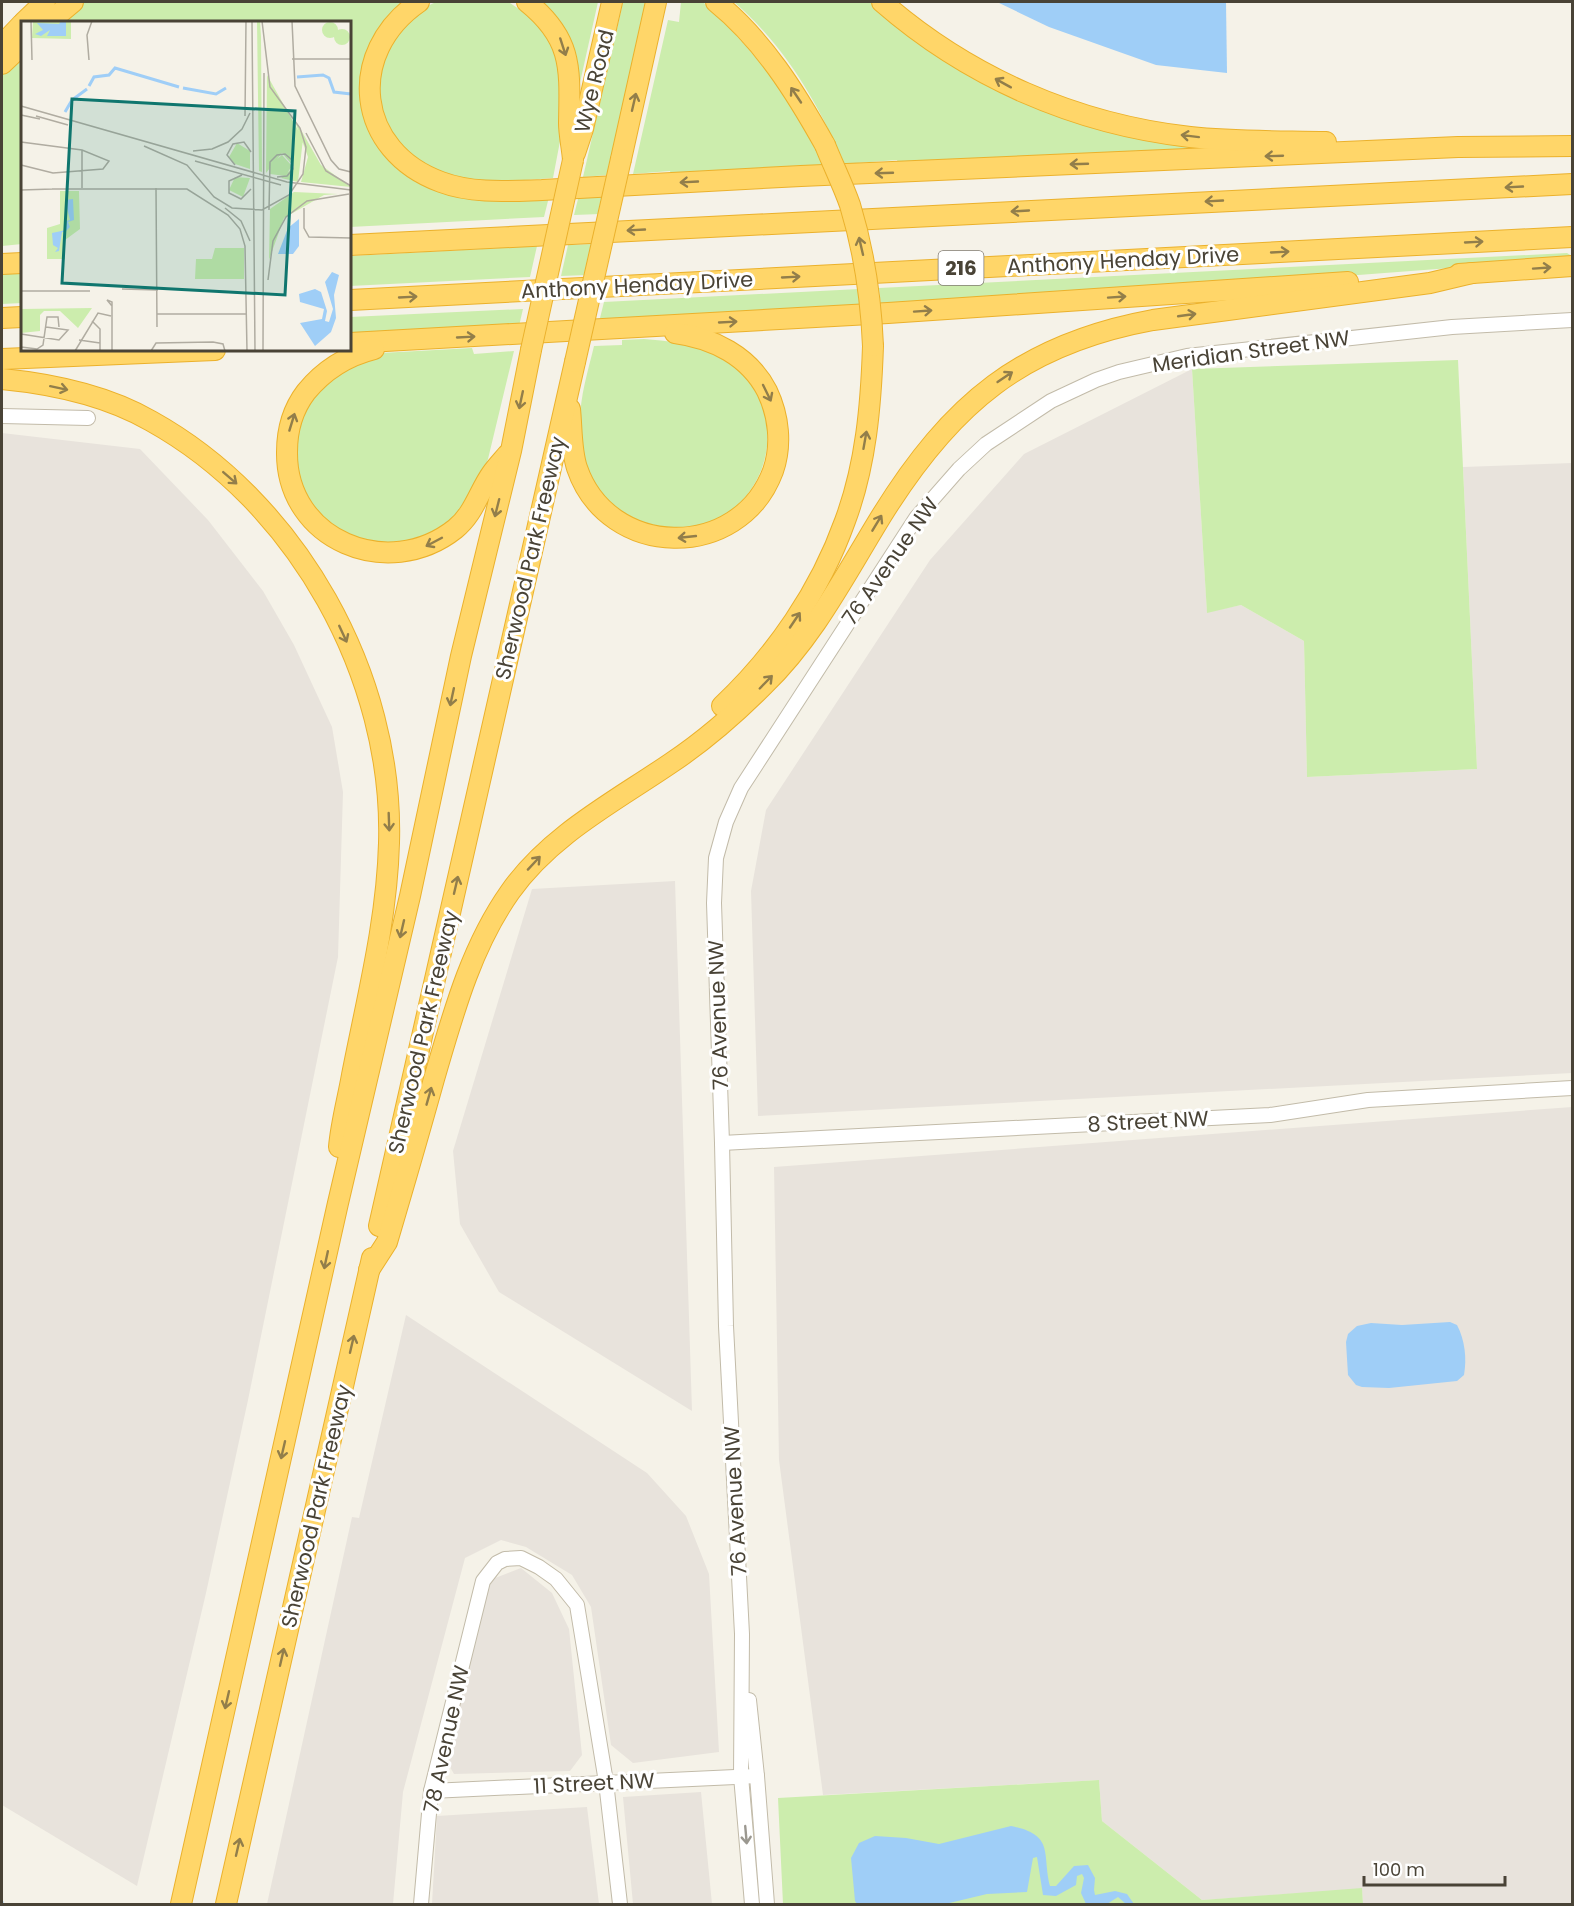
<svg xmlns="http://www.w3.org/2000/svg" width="1574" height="1906" viewBox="0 0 1574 1906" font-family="Poppins,sans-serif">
	<rect width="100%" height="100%" fill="#f5f2e8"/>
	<!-- industrial -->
	<g fill="#e8e3dc">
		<polygon points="1192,369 1207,612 1241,605 1304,641 1307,777 1477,769 1463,467 1572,463 1572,1073 758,1116 751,891 766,810 930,560 1024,454"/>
		<polygon points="2,433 140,449 208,520 263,591 294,645 332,727 343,792 338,957 248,1400 206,1593 137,1886 2,1805"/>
		<polygon points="675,881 692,1411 499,1292 460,1224 453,1151 532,889"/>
		<polygon points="1572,1107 1572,1904 1363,1904 1362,1889 1202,1900 1102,1821 1099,1780 823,1795 779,1460 774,1167"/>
		<polygon points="406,1315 647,1473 686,1516 709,1574 719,1752 633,1763 611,1745 591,1607 572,1575 526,1547 501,1540 465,1558 403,1792 393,1904 267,1904 352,1517 359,1518"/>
		<polygon points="521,1568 552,1593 569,1629 582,1755 570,1771 454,1774 446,1760 490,1580"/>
		<polygon points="701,1792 712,1904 633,1904 623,1797"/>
		<polygon points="587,1807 599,1904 432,1904 437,1816"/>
	</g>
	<!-- green -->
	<g fill="#ccedad">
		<polygon points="84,2 408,2 365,69 400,168 549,197 544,217 350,227 350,22 60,22"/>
		<polygon points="436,2 505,2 510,3 535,20 557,50 565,115 553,178 526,180 526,187 472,185 412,162 380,114 379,69 392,39 423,8"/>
		<polygon points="533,2 598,2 579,87"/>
		<polygon points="623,2 648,2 608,175 583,177"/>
		<path d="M681 2H703C753 49 796 102 823 166L672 179 670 171 633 174 668 20 679 22Z"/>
		<path d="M734 2H871L889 17 1027 100 1285 145 899 166 897 160 844 164C819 104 784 45 734 2Z"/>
		<polygon points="22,55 22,244 2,246 2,74"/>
		<polygon points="604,194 600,214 574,215 579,195"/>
		<polygon points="593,244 587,275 561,276 568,245"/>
		<polygon points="537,246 530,277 350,286 350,256"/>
		<polygon points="1567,253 1572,256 1567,259 1319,278 881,308 879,288"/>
		<polygon points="22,273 22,303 2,304 2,274"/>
		<polygon points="859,289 861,309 599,322 604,302"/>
		<polygon points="523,309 519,326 350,335 350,317"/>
		<path d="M644 339C689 342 734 351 757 394 783 442 759 503 710 523 702 526 691 526 683 527 677 528 670 529 665 529 658 529 650 525 643 523 636 520 627 519 622 515 592 494 580 457 580 422 580 396 588 371 594 346L622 345V340Z"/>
		<polygon points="472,348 474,354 514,351 488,459 479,483 459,514 431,537 379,546 331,528 302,494 293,453 304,406 338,371 381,353"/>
		<polygon points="1458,360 1477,769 1307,777 1304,641 1241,605 1207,613 1192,369"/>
		<polygon points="1099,1780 1102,1821 1202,1900 1362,1888 1363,1904 783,1904 778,1798"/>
	</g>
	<!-- water -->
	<g fill="#9fcef7">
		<polygon points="997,2 1226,2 1227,73 1156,65 1049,27"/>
		<path d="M1450 1322 1457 1325C1465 1340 1467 1359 1464 1375L1457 1381 1389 1388 1362 1387 1356 1385 1348 1375 1346 1342 1348 1334 1357 1326 1371 1323 1402 1325Z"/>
		<path d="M1011 1826C1055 1835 1042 1853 1050 1886H1056L1074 1866 1088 1865 1095 1878 1094 1890 1095 1895 1115 1891 1127 1894 1134 1904H1126L1118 1897 1107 1904H1086L1081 1893 1084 1878 1082 1874 1077 1876 1076 1885 1056 1896 1043 1895 1037 1857 1033 1858 1027 1892 987 1894 945 1904H857L855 1901 851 1858 859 1843 875 1836 906 1838 939 1844Z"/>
	</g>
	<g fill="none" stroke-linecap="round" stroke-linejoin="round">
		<!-- stream -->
		<polyline stroke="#9fcef7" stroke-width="3" points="2,1902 2,1904"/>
		<!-- minor casing -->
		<g stroke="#c2bba9" stroke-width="16">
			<g id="minor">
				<polyline points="2,416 88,418"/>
				<polyline points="722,1143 1270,1115 1368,1100 1572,1088"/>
				<polyline points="749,1700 757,1776 767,1904"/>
				<polyline points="431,1791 757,1776"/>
				<polyline points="421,1904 431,1791 483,1581 497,1563 505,1559 521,1558 539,1567 556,1579 577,1605 606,1782 620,1904"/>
				<polyline points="752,1904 741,1776 742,1634 726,1326 722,1143 714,903 716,858 726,822 741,788 916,518 959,469 986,444 1051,401 1096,380 1119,372 1187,356 1452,327 1572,320"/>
			</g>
		</g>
		<!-- highway casing -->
		<g stroke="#ebb12c" stroke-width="22">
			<g id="highway">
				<path d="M419 2C345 53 356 151 441 182 473 194 509 191 542 190L801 176 1458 147 1572 146"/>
				<path d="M527 2C573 39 570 69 569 123 569 135 572 147 573 160"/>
				<path d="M716 2C763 40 796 93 825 145"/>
				<path d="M882 2C968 77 1075 124 1190 137 1235 142 1281 141 1326 142"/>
				<polyline points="24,22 45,2"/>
				<polyline points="49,22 73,2"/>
				<polyline points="2,45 22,24"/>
				<polyline points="2,64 22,45"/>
				<polyline points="575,153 583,129 612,2"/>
				<polyline points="621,159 656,2"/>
				<polyline points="350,245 1572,184"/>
				<polyline points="2,264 22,263"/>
				<polyline points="1459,274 1572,266"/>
				<polyline points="350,300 1572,237"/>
				<polyline points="2,318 22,317"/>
				<polyline points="350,343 888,313 1348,282"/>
				<path d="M374 349C346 356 324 370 306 392 293 409 287 430 287 452 286 540 388 582 455 529 474 514 479 491 492 473 497 466 502 461 507 455"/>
				<polyline points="2,359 215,350"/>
				<path d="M2 379C53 384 106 395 151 421 297 502 394 676 389 843 387 921 367 998 352 1075 348 1098 341 1123 339 1147"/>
				<path d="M570 409C572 428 571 450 577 468 608 559 739 562 773 471 782 445 779 416 767 391 749 356 713 338 675 333"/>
				<path d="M722 706C776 655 820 591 845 521 866 465 871 405 873 346"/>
				<polyline points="379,1226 575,362"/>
				<path d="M369 1270 387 1242C403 1188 419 1133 434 1079 453 1014 471 947 510 892 550 835 614 802 671 763 704 741 735 714 763 686 814 637 845 575 882 515 951 404 1022 344 1153 320L1430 283 1472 273"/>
				<polyline points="181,1904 338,1203 410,896 461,656 511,451 531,350"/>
				<polyline points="226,1904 372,1258"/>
			</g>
		</g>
		<!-- minor -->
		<use href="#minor" stroke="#fff" stroke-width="14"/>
		<!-- highway -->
		<use href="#highway" stroke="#ffd669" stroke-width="20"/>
		<!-- highway-bridge casing -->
		<g stroke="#ebb12c" stroke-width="22" stroke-linecap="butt">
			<g id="highway-bridge">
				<path d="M825 145C833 165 843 185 850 205 864 251 871 298 873 346"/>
				<polyline points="531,350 573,160"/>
				<polyline points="575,362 621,159"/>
			</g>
		</g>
		<!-- highway-bridge -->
		<use href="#highway-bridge" stroke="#ffd669" stroke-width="20"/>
	</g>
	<!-- one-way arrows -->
	<defs><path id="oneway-shaft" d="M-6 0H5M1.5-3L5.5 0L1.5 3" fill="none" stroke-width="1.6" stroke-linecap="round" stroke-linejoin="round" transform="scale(1.5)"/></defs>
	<g stroke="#927e4a">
		<use href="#oneway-shaft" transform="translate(563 47) rotate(72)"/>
		<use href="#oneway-shaft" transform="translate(1003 83) rotate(-151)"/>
		<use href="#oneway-shaft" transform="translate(796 95) rotate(-124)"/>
		<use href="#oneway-shaft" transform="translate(634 102) rotate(-77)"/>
		<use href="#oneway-shaft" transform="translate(1190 136) rotate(-173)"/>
		<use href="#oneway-shaft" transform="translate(1274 156) rotate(178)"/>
		<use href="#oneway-shaft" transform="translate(1079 164) rotate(178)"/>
		<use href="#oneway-shaft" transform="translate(884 173) rotate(178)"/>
		<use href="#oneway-shaft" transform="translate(689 182) rotate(177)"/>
		<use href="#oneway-shaft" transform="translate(1514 187) rotate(177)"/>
		<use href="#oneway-shaft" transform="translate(1214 201) rotate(177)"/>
		<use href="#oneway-shaft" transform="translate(1020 211) rotate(177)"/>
		<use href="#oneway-shaft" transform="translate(636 230) rotate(177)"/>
		<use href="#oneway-shaft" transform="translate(1474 242) rotate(-3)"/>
		<use href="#oneway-shaft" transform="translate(861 246) rotate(-103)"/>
		<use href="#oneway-shaft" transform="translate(1280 252) rotate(-3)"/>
		<use href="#oneway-shaft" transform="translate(1542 268) rotate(-4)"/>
		<use href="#oneway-shaft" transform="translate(791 277) rotate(-3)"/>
		<use href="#oneway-shaft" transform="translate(408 297) rotate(-3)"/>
		<use href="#oneway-shaft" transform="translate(1117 297) rotate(-4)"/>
		<use href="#oneway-shaft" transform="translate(923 311) rotate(-4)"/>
		<use href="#oneway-shaft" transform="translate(1187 315) rotate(-8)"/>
		<use href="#oneway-shaft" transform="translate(728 322) rotate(-3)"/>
		<use href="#oneway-shaft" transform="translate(466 337) rotate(-3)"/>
		<use href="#oneway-shaft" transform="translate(1005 377) rotate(-34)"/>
		<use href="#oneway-shaft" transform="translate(59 388) rotate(12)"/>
		<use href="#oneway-shaft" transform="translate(767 393) rotate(64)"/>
		<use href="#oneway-shaft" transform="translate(521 400) rotate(102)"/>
		<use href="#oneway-shaft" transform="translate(292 422) rotate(-73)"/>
		<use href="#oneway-shaft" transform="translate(865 440) rotate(-80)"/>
		<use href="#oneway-shaft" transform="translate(230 478) rotate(41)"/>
		<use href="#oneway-shaft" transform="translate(497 508) rotate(104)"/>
		<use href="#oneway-shaft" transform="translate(877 523) rotate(-59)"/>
		<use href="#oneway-shaft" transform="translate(687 537) rotate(174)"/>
		<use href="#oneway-shaft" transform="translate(434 542) rotate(152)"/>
		<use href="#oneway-shaft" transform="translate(795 620) rotate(-56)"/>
		<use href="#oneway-shaft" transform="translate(343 634) rotate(65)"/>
		<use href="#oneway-shaft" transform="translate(766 682) rotate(-46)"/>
		<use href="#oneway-shaft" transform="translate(452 697) rotate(102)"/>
		<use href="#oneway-shaft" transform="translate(389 822) rotate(88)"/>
		<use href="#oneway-shaft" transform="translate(534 863) rotate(-47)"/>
		<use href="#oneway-shaft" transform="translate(456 885) rotate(-77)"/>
		<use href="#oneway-shaft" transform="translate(402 929) rotate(103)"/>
		<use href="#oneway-shaft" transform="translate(429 1096) rotate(-74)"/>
		<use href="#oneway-shaft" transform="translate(326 1260) rotate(102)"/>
		<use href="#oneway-shaft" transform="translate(352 1344) rotate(-77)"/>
		<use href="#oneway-shaft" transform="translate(283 1450) rotate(103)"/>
		<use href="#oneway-shaft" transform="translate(282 1657) rotate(-77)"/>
		<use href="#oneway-shaft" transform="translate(227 1700) rotate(103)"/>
		<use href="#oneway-shaft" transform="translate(238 1847) rotate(-77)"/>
	</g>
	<use stroke="#9b9890" href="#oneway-shaft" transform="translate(746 1835) rotate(85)"/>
	<g text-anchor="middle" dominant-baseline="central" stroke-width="6" stroke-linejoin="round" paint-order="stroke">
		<!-- shield labels -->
		<rect fill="#fff" stroke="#807b72" stroke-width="1.5" x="938.5" y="251" width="45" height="34" rx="4.5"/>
		<g font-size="20" font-weight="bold" fill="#494336">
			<text x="961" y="268">216</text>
		</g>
		<!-- street labels -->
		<g font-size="21" fill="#494336" stroke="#fff">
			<text transform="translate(594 81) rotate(-76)">Wye Road</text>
			<text transform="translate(1123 260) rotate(-3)">Anthony Henday Drive</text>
			<text transform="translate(637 285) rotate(-3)">Anthony Henday Drive</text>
			<text transform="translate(1251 351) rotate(-8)">Meridian Street NW</text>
			<text transform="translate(530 558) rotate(-77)">Sherwood Park Freeway</text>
			<text transform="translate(890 561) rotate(-55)">76 Avenue NW</text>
			<text transform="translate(718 1015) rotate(-92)">76 Avenue NW</text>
			<text transform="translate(423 1032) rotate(-77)">Sherwood Park Freeway</text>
			<text transform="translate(1148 1121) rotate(-3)">8 Street NW</text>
			<text transform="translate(735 1501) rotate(-93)">76 Avenue NW</text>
			<text transform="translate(316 1506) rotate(-77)">Sherwood Park Freeway</text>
			<text transform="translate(446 1739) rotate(-78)">78 Avenue NW</text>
			<text transform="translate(594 1783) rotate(-3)">11 Street NW</text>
		</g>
	</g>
	<!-- overview -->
	<g transform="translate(21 21)">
		<rect width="330" height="330" fill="#f5f2e8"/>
		<path d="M12 0H50V18L11 17ZM236 0H239L240 16 241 151 238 150ZM301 9a8 8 0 1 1 16 0a8 8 0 1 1-16 0ZM313 16a8 8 0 1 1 16 0a8 8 0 1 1-16 0ZM246 54 282 118 277 161 260 157 273 146 261 132 245 152ZM272 95 300 144 330 166 280 161 287 136ZM216 122 229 130V148L214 143 208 136ZM261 134 271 145 264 155 249 153V144ZM214 156 229 157 222 176 208 169ZM39 170H58L59 208 44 219V238H26V207L39 203ZM273 171 317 173 303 174 263 197 248 239 249 188ZM194 227H223V258H174L175 238H191ZM71 287 57 307 39 290H23L19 294V310L0 312V288Z" fill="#ccedad"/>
		<path d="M40 0H45V15H26L29 9 20 15 14 13 22 9 16 2 38 3ZM52 178 53 199 47 201 49 206 44 211H41L38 230 34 231 37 227 32 224 31 212 45 209V200L49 199 44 179ZM278 198V225L272 233H257L267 207ZM311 251 318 254 313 274 315 297 310 311 294 325 279 302 301 298 303 288 279 281 278 273 294 268 300 271 306 290 304 300 308 301 312 288 304 261Z" fill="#9fcef7"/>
		<path fill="none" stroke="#9fcef7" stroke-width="3" d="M276 56 302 54 308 57 313 71 330 73M68 65 73 56 88 54 94 47 158 66M162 67 195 73 205 67M44 91 51 79 66 68"/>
		<path fill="none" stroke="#b0aca1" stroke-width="1.5" d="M10 0 11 39M231 0 234 330M271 0 274 65 310 139 318 148 330 151M271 38H330M68 39 66 14 71 0M0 85 266 161 330 169M0 94 19 98M15 95 47 104M224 95 225 0M285 112 305 150 330 165M0 121 61 129 88 140 82 148 32 152 0 144M123 125 166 144 193 176 211 187 241 189 268 174 282 153 285 126 279 107 249 66 241 0M172 130 191 128 207 121 221 108 229 92M174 140 260 164M214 144 206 134 212 123 223 121 230 131M221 154 208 160V172L220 178 230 168M61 167V129M135 167 136 306M31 168H166L207 194 219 208 224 225 226 330M0 169 32 168M204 187 220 200 229 220M283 187V207L288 216 330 217M248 189 249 141 256 134 264 133 271 139 272 148 266 155 256 156M247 259 252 220 265 196 286 180 328 173M101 268 137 269M0 270H69M91 285 86 279 91 281V330M136 293H226M71 300 79 308V330M0 313 38 319 47 309 25 306M58 319 79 322M0 326 16 328 22 324 26 296H37L38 306M54 330 77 292 90 295M130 330 135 322 192 321 202 323 204 330M242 330 243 52"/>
		<path fill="#0f766e" fill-opacity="0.15" stroke="#0f766e" stroke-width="3" d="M51 78 274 90 264 274 41 262Z"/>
		<rect width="330" height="330" fill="none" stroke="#494336" stroke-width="3"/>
	</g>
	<!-- border -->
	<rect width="1574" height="1906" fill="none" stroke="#494336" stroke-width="6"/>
	<!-- scale -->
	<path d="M1364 1876v9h141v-9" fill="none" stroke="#494336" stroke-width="3"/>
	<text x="1373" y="1876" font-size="18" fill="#494336" stroke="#ffffff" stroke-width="4.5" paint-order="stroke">100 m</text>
</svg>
